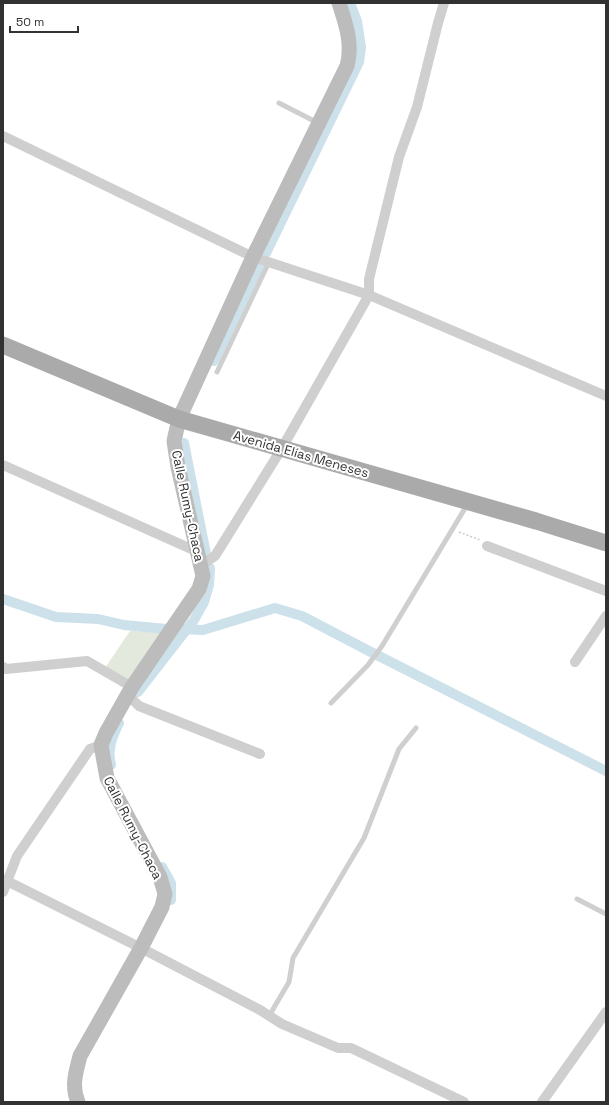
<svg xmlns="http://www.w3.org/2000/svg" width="609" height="1105" viewBox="0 0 609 1105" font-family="'Space Grotesk',sans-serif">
	<rect width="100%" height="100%" fill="#fff"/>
	<!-- green -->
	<polygon fill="#e3e9dc" points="130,631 164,632 131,682 105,668"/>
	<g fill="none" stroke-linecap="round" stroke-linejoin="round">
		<!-- canal -->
		<g stroke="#cde1ea" stroke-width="10">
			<polyline points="266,253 359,62 361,47 357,21 350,3"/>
			<polyline points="214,361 259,267"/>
			<polyline points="184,443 206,554"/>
			<polyline points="3,599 56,617 98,619 124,625 167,629"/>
			<polyline points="180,629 203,630 275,608 302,616 369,651 606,771"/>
			<polyline points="138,692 194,620 204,602 209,585 210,568"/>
			<path d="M111 765C107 750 112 737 119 723"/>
			<polyline points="162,867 171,883 171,900"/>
		</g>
		<!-- path -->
		<polyline stroke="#c9c9c9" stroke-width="1.5" stroke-dasharray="2 2" stroke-linecap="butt" points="459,532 480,540"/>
		<!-- lane -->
		<g stroke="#cfcfcf" stroke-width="5">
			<polyline points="279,103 318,123"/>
			<polyline points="217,372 269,262"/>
			<polyline points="331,703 368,665 382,646 467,505"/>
			<polyline points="577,899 606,914"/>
			<polyline points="269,1016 289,982 293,958 364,838 399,749 416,728"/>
		</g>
		<!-- street -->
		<g stroke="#cfcfcf" stroke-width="10">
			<polyline points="3,136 253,257 369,295 606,396"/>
			<polyline points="3,465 198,552"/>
			<polyline points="487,546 606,591"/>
			<polyline points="201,565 215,556 282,448 369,295 369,279 399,157 417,107 438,23 444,3"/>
			<polyline points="575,662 606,616"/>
			<polyline points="3,667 6,669 87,661 132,687"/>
			<polyline points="128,695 139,706 260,754"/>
			<polyline points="7,881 141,948 260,1010 282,1024 338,1048 351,1048 464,1102"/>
			<polyline points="3,892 17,856 90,749 101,745"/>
			<polyline points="542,1102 606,1012"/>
		</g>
		<!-- secondary -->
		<path stroke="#bcbcbc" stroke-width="15" d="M78 1102C71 1086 76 1072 80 1056L141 948 162 907 165 894 160 877 107 778 101 745 106 733 132 687 199 589 203 576 178 467 174 441 179 419 253 257 347 66C353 45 346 24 339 3"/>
		<!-- primary -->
		<polyline stroke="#aaa" stroke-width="17" points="3,345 179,419 536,521 606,543"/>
	</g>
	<g text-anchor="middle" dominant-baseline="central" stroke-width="4" stroke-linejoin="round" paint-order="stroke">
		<!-- street labels -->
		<g font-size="13" fill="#323232" stroke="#fff">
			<text transform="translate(301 454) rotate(16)">Avenida Elías Meneses</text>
			<text transform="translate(188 506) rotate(78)">Calle Rumy-Chaca</text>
			<text transform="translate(133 828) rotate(63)">Calle Rumy-Chaca</text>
		</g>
	</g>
	<!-- border -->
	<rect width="609" height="1105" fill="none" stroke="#323232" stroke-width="8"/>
	<!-- scale -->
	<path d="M10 26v6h68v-6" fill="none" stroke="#323232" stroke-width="2"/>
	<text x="16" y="26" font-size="12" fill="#323232" stroke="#ffffff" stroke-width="3" paint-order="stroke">50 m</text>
</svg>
